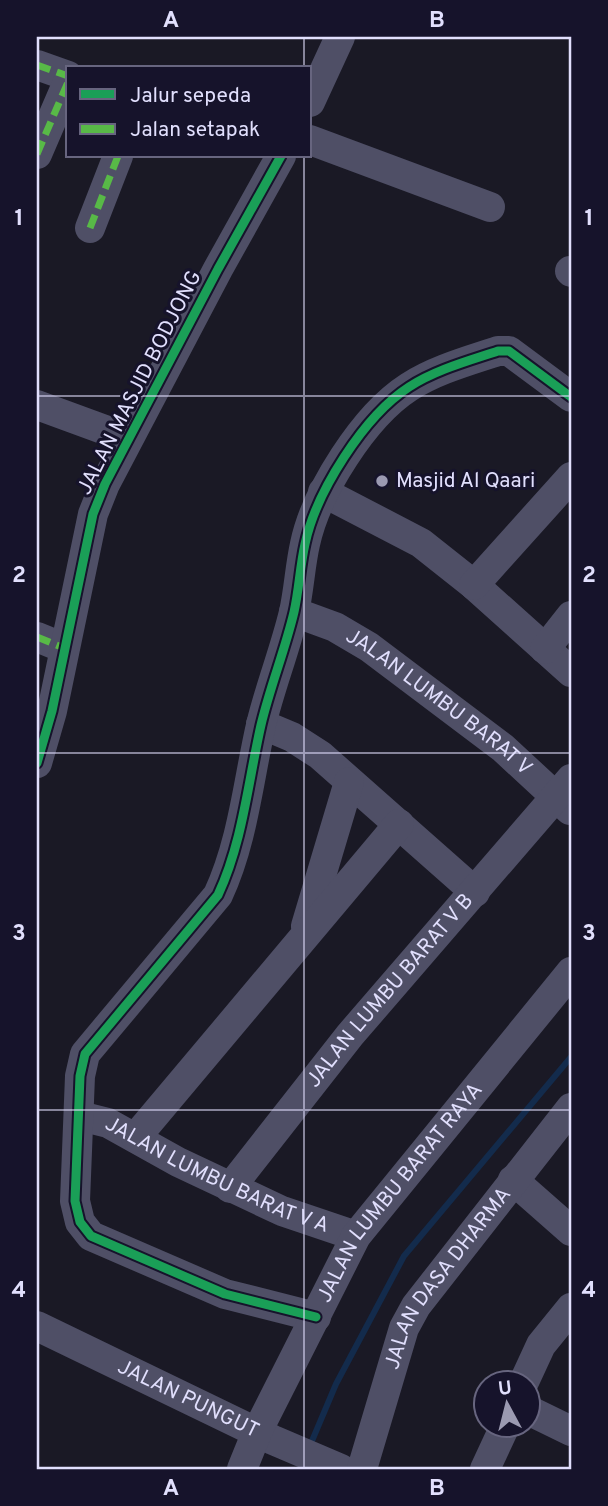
<svg xmlns="http://www.w3.org/2000/svg" width="608" height="1506" viewBox="0 0 608 1506" font-family="Overpass,sans-serif">
	<rect width="100%" height="100%" fill="#1a1925"/>
	<g fill="none" stroke-linecap="round" stroke-linejoin="round">
		<!-- stream -->
		<polyline stroke="#132b4c" stroke-width="6" points="309,1448 336,1384 404,1256 571,1057"/>
		<!-- minor -->
		<g stroke="#4f4f66" stroke-width="30">
			<polyline points="37,65 68,76"/>
			<polyline points="310,102 340,37"/>
			<polyline points="310,140 490,207"/>
			<polyline points="37,154 68,82"/>
			<polyline points="90,228 118,156"/>
			<polyline points="570,271 571,272"/>
			<polyline points="37,405 127,438"/>
			<polyline points="323,492 421,543 474,585 571,672"/>
			<polyline points="474,585 571,477"/>
			<path id="s1" d="M294 612 335 627 369 647 503 748 570 810"/>
			<polyline points="37,637 64,648"/>
			<polyline points="545,649 571,616"/>
			<polyline points="261,724 292,737 320,755 475,892"/>
			<polyline points="37,763 52,711 93,514 105,484 218,269 281,156"/>
			<polyline points="306,926 349,782"/>
			<path id="s2" d="M80 1116 108 1123 178 1162 282 1211 356 1236"/>
			<polyline points="136,1137 399,824"/>
			<polyline points="513,1180 571,1231"/>
			<path id="s3" d="M230 1188 350 1035 571 779"/>
			<path d="M316 1317 225 1294 91 1236 80 1222 75 1201 80 1076 85 1054 218 895C243 841 248 782 261 725 270 687 285 650 294 612 299 590 300 566 305 544 316 492 364 416 409 387 435 370 468 361 498 351H509L571 397"/>
			<path id="s4" d="M37 1326 273 1440 341 1469"/>
			<polyline points="523,1384 541,1345 571,1308"/>
			<polyline points="528,1410 571,1431"/>
			<path id="s5" d="M242 1469 257 1432 356 1236 571 972"/>
			<path id="s6" d="M362 1469 404 1328 416 1306 571 1108"/>
			<polyline points="485,1469 505,1426"/>
		</g>
		<!-- quiet -->
		<g stroke="#58b947" stroke-width="7" stroke-dasharray="14 7" stroke-linecap="butt">
			<polyline points="37,65 68,76"/>
			<polyline points="37,154 68,82"/>
			<polyline points="90,228 118,156"/>
			<polyline points="37,637 64,648"/>
		</g>
		<!-- cycleway casing -->
		<g stroke="#16132b" stroke-width="13">
			<g id="cycleway">
				<polyline points="37,763 52,711 93,514 105,484 218,269 281,156"/>
				<path d="M316 1317 225 1294 91 1236 80 1222 75 1201 80 1076 85 1054 218 895C243 841 248 782 261 725 270 687 285 650 294 612 299 590 300 566 305 544 316 492 364 416 409 387 435 370 468 361 498 351H509L571 397"/>
			</g>
		</g>
		<!-- cycleway -->
		<use href="#cycleway" stroke="#1a9f57" stroke-width="9"/>
	</g>
	<!-- grid -->
	<path fill="none" stroke="#e1dffd" stroke-width="2" stroke-opacity="0.55" d="M304 37V68M304 156V1469M37 396H571M37 753H571M37 1110H571"/>
	<!-- markers -->
	<circle fill="#9b9ab1" stroke="#16132b" stroke-width="2.5" cx="382" cy="481" r="7"/>
	<g text-anchor="middle" dominant-baseline="central" stroke-width="6" stroke-linejoin="round" paint-order="stroke">
		<!-- street labels -->
		<g font-size="21" fill="#e1dffd" stroke="#16132b">
			<text transform="translate(140 383) rotate(-63)">JALAN MASJID BODJONG</text>
			<text stroke="none"><textPath href="#s1" startOffset="172">JALAN LUMBU BARAT V</textPath></text>
			<text stroke="none"><textPath href="#s3" startOffset="254">JALAN LUMBU BARAT V B</textPath></text>
			<text stroke="none"><textPath href="#s2" startOffset="150">JALAN LUMBU BARAT V A</textPath></text>
			<text stroke="none"><textPath href="#s5" startOffset="320">JALAN LUMBU BARAT RAYA</textPath></text>
			<text stroke="none"><textPath href="#s6" startOffset="212">JALAN DASA DHARMA</textPath></text>
			<text stroke="none"><textPath href="#s4" startOffset="168">JALAN PUNGUT</textPath></text>
		</g>
		<!-- poi labels -->
		<g font-size="21" fill="#e1dffd" stroke="#16132b" text-anchor="start">
			<text x="396" y="481">Masjid Al Qaari</text>
		</g>
	</g>
	<!-- border -->
	<rect width="608" height="1506" fill="none" stroke="#16132b" stroke-width="77"/>
	<!-- legend -->
	<rect x="66" y="66" width="245" height="91" fill="#16132b" stroke="#67657f" stroke-width="2"/>
	<rect x="80" y="89" width="35" height="10" fill="#1a9f57" stroke="#67657f" stroke-width="2"/>
	<text x="130" y="102" font-size="21" fill="#e1dffd">Jalur sepeda</text>
	<rect x="80" y="124" width="35" height="10" fill="#58b947" stroke="#67657f" stroke-width="2"/>
	<text x="130" y="136" font-size="21" fill="#e1dffd">Jalan setapak</text>
	<!-- north arrow -->
	<g transform="translate(507 1404) rotate(353)"><circle r="33" fill="#16132b" stroke="#67657f" stroke-width="2"/>
	<path d="M0-5L12 26L0 18L-12 26Z" fill="#9b9ab1"/>
	<text y="-10" font-size="19" font-weight="bold" text-anchor="middle" fill="#e1dffd">U</text>
	</g>
	<rect x="38" y="38" width="532" height="1430" fill="none" stroke="#e1dffd" stroke-width="2.5"/>
	<g font-size="23" text-anchor="middle" font-weight="bold" fill="#e1dffd">
		<text x="171" y="27">A</text>
		<text x="437" y="27">B</text>
		<text x="19" y="225">1</text>
		<text x="589" y="225">1</text>
		<text x="19" y="582">2</text>
		<text x="589" y="582">2</text>
		<text x="19" y="940">3</text>
		<text x="589" y="940">3</text>
		<text x="19" y="1297">4</text>
		<text x="589" y="1297">4</text>
		<text x="171" y="1495">A</text>
		<text x="437" y="1495">B</text>
	</g>
</svg>
